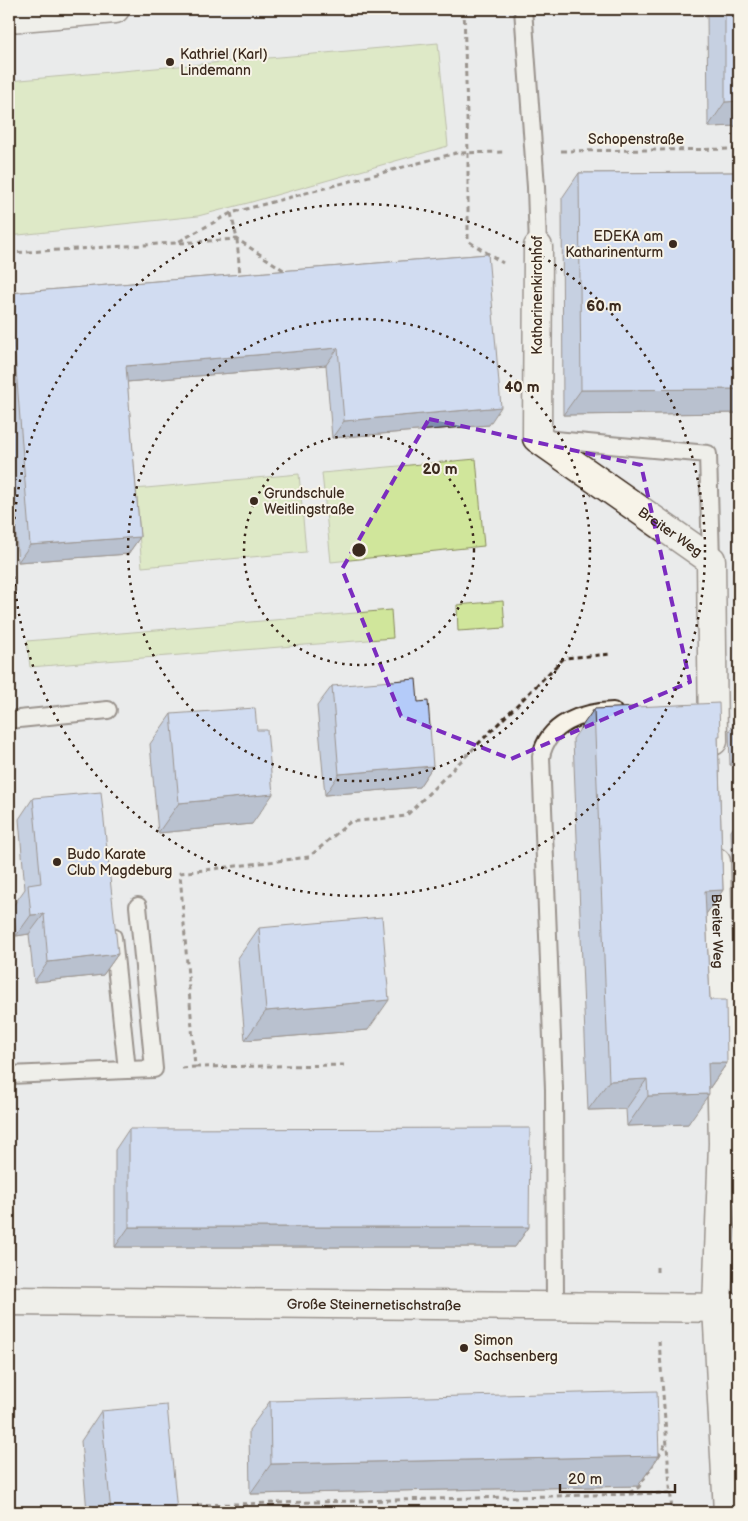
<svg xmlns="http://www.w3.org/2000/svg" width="748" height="1521" viewBox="0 0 748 1521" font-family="'Balsamiq Sans',sans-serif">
	<rect width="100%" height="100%" fill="#eaebeb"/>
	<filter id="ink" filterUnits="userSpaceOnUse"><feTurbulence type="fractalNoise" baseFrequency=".02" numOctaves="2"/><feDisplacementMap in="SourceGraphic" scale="10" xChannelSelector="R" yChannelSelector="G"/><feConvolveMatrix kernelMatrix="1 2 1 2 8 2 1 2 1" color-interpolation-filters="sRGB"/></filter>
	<g filter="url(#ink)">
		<!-- green -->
		<g fill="#d0e69b" stroke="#86885c">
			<polygon points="438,43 448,146 248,203 198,216 9,236 9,81"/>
			<polygon points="476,459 484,546 331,562 322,473"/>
			<polygon points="299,474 306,552 142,567 135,489"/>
			<polygon points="503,601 505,628 458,631 457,605"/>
			<polygon points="391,610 393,638 30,667 27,641"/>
		</g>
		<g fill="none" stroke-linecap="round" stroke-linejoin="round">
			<!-- service casing -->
			<g stroke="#3b2a1e" stroke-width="20">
				<g id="service">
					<polyline points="523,9 536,187 538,247"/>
					<polyline points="544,439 708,454 711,560"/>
					<polyline points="9,720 108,710"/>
					<polyline points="127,1070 154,1069 138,906"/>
					<polyline points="9,1075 127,1070 113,937"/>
					<path d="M555 1305 554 1089 541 757C547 723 583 712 613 711"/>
				</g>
			</g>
			<!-- minor casing -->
			<g stroke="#3b2a1e" stroke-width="31">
				<g id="minor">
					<polyline points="9,18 115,9"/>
					<path id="s1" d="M538 247 537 438 711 560 713 741"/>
					<path id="s2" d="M716 862 723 1143 717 1307 728 1512"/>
					<path id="s3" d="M9 1301 739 1308"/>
				</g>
			</g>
			<!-- path -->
			<g stroke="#3b2a1e" stroke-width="3" stroke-dasharray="5 4" stroke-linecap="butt">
				<polyline points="464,9 468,153 468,241 503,263"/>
				<polyline points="561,151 739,149"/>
				<polyline points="231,213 237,239 240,276"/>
				<polyline points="180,243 237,239 288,273"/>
				<polyline points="9,253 176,243 231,213 456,153 505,152"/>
				<polyline points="9,928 15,928"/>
				<polyline points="195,1067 347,1065"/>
				<polyline points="182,1068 195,1067 180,873 309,857 350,822 406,816 564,658 611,654"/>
				<polyline points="657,1267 657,1275"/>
				<polyline points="659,1341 672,1512"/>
				<polyline points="658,1457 666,1443"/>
				<polyline points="629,1493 639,1487 653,1464"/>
				<polyline points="197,1505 671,1493"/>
			</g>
			<!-- service -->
			<use href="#service" stroke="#f7f3e8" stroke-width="16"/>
			<!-- minor -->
			<use href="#minor" stroke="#f7f3e8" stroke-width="28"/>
		</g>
		<!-- wall -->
		<g fill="#9bafd6" stroke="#3b2a1e">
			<polygon points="707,9 739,9 739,126 708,127"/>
			<polygon points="739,172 739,413 563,415 562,198 579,173"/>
			<polygon points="488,254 489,425 332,438 326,365 127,382 140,537 128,554 18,562 9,450 9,294 10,293"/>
			<polygon points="332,686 418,702 433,766 419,787 325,795 317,706"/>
			<polygon points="594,709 718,738 723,890 706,914 710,1000 727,1063 709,1089 688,1124 627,1126 626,1109 588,1110 573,739"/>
			<polygon points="171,714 252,824 158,833 150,744"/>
			<polygon points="739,717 739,765 730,765 729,731"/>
			<polygon points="33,798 118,954 103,975 34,982 29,934 16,936 13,906 25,889 19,819"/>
			<polygon points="739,820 739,863 732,863 731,831"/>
			<polygon points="259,928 368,1030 245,1040 238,958"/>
			<polygon points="739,1024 739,1092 737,1092 736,1028"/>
			<polygon points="129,1129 529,1227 515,1247 115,1247 115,1150"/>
			<polygon points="270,1401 659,1456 638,1486 250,1494 249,1430"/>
			<polygon points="101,1411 177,1512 87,1512 81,1441"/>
		</g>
		<!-- shaded-wall -->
		<g fill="#7e8eae" stroke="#3b2a1e">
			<polygon points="739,101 739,126 708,127 725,102"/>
			<polygon points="338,348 326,365 114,383 126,366"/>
			<polygon points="739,389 739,413 563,415 581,390"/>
			<polygon points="501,407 489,425 332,438 344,421"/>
			<polygon points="140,537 128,554 18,562 30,545"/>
			<polygon points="739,752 739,765 730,765"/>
			<polygon points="433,766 419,787 325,795 339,774"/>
			<polygon points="273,794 252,824 158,833 179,803"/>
			<polygon points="739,852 739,863 732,863"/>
			<polygon points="723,890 702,920 705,891"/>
			<polygon points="44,914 29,934 16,936 31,915"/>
			<polygon points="118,954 103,975 34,982 48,962"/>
			<polygon points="389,1000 368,1030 245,1040 266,1011"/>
			<polygon points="708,1063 727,1063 706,1093"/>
			<polygon points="647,1079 626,1109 588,1110 609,1081"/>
			<polygon points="709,1094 688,1124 627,1126 648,1096"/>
			<polygon points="129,1227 529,1227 515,1247 115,1247"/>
			<polygon points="659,1456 638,1486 250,1494 271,1464"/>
		</g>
		<!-- building -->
		<g fill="#b4cbf9" stroke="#3b2a1e">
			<polygon points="725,9 739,9 739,101 725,102"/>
			<polygon points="739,172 739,389 581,390 579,173"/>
			<polygon points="488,254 501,407 344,421 338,348 126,366 140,537 30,545 10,293"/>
			<polygon points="416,679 418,702 428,701 433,766 339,774 332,686"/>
			<polygon points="719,703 720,736 718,736 723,890 705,891 710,1000 726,1000 727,1063 708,1063 709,1094 648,1096 647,1079 609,1081 594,709"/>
			<polygon points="255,708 257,730 267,730 273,794 179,803 171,714"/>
			<polygon points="101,792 118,954 48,962 44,914 31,915 28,885 41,883 33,798"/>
			<polygon points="382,917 389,1000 266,1011 259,928"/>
			<polygon points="530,1128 529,1227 129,1227 129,1129"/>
			<polygon points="657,1391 659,1456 271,1464 270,1401"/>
			<polygon points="167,1405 177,1512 111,1512 101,1411"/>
		</g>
	</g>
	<!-- marked area -->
	<path d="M0 0H748V1521H0ZM429 419 641 465 690 682 511 759 401 716 342 569Z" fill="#eaebeb" fill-opacity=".55" fill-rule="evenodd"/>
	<path fill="none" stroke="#7b2cbf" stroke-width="4" stroke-dasharray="10 6" stroke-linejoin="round" d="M429 419 641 465 690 682 511 759 401 716 342 569Z"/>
	<!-- distance rings -->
	<g fill="none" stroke="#3b2a1e" stroke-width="2.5" stroke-dasharray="2.5 5">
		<circle cx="359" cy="550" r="115"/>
		<circle cx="359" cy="550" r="231"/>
		<circle cx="359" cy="550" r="346"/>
	</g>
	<!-- markers -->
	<g fill="#3b2a1e" stroke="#f7f3e8" stroke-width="2">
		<circle cx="170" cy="62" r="5"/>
		<circle cx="673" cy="244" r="5"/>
		<circle cx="254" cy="501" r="5"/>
		<circle cx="57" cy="862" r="5"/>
		<circle cx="464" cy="1348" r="5"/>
	</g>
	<g text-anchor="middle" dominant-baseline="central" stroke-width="4" stroke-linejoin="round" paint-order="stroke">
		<!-- poi labels -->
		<g font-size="14" fill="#3b2a1e" stroke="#f7f3e8" text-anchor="start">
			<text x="180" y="54">Kathriel (Karl)<tspan x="180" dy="16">Lindemann</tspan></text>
			<text x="663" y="236" text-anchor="end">EDEKA am<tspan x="663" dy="16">Katharinenturm</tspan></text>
			<text x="264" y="493">Grundschule<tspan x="264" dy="16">Weitlingstraße</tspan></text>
			<text x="67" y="854">Budo Karate<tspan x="67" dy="16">Club Magdeburg</tspan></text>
			<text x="474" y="1340">Simon<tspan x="474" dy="16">Sachsenberg</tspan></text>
		</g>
		<!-- street labels -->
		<g font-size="14" fill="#3b2a1e" stroke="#f7f3e8">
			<text x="636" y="139">Schopenstraße</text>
			<text transform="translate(537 295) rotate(-90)">Katharinenkirchhof</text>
			<text stroke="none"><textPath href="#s1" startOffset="354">Breiter Weg</textPath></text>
			<text stroke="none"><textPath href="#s2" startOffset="69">Breiter Weg</textPath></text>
			<text stroke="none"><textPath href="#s3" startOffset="365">Große Steinernetischstraße</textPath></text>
		</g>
	</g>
	<circle cx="359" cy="550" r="8" fill="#3b2a1e" stroke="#f7f3e8" stroke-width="2.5"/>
	<g font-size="15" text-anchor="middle" font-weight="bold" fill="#3b2a1e" stroke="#f7f3e8" stroke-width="4" stroke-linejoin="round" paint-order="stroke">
		<text x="604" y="311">60 m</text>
		<text x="522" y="392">40 m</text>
		<text x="440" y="474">20 m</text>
	</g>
	<!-- margin -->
	<rect width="748" height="1521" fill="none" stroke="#f7f3e8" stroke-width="30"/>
	<rect x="15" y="15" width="718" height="1491" fill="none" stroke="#3b2a1e" stroke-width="2" filter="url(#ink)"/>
	<!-- scale -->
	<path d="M560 1484v8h115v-8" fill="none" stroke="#3b2a1e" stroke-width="2.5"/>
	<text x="568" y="1484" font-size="15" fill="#3b2a1e" stroke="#f7f3e8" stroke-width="4" paint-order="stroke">20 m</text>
</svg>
